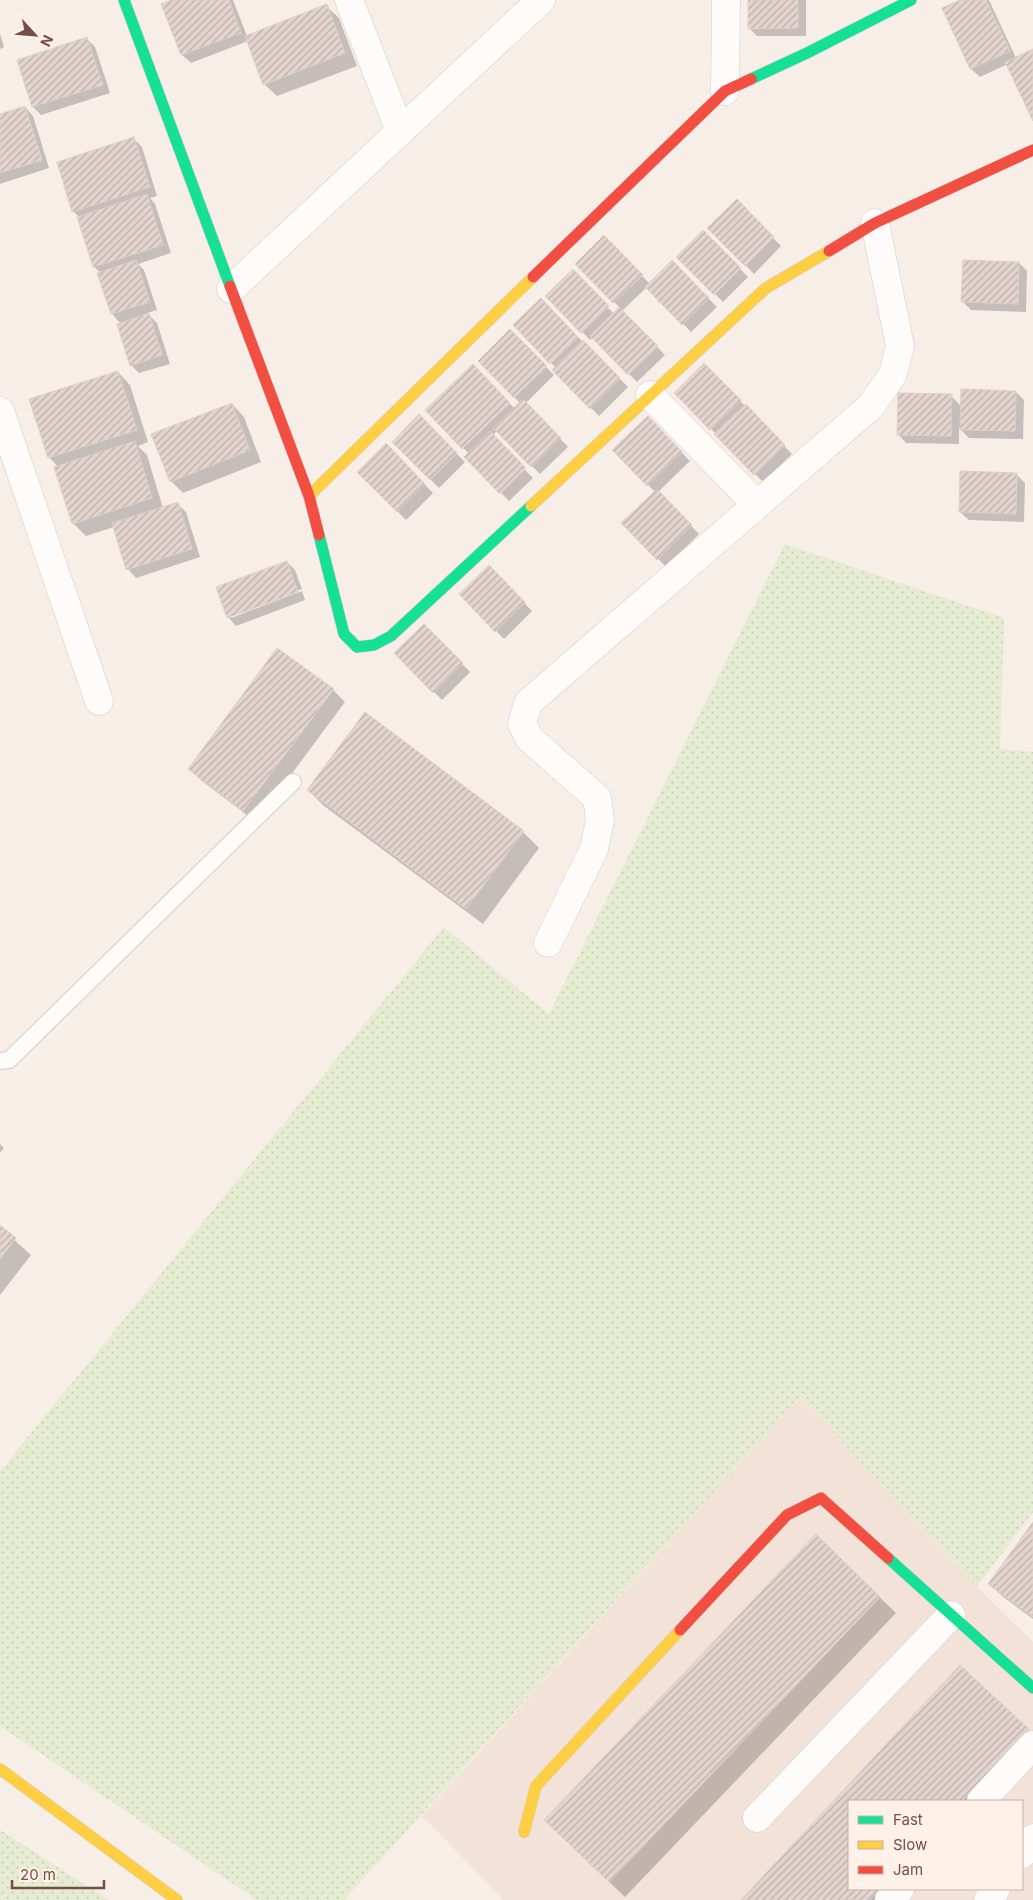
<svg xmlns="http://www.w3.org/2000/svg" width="1033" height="1900" viewBox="0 0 1033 1900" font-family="Inter,sans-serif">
	<defs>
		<pattern id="grass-dots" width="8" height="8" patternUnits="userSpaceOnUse" patternTransform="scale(1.25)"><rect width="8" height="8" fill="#e6ecd2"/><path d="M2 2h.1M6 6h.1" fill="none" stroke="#c9ccb6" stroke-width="1.8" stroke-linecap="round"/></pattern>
		<pattern id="building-hatch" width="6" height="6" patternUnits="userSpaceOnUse" patternTransform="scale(1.25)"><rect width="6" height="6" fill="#e3d4cf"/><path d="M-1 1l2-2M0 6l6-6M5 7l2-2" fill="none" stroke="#bdaeaa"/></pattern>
	</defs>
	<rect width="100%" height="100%" fill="#f7eee7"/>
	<!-- residential -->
	<path fill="#f2e2d7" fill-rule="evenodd" d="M800 1397 977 1587 1033 1642V1900H504L422 1816ZM849 1801H1022V1889H849Z"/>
	<!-- grass -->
	<g fill="url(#grass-dots)">
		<polygon points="785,544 1004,618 1000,749 1033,752 1033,1512 977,1587 800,1397 344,1900 257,1900 0,1726 0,1471 444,927 549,1014"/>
		<polygon points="0,1830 109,1900 0,1900"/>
	</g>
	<!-- shadow -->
	<g fill="#0003">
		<polygon points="175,0 233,0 247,36 326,6 339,18 357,66 277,96 264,84 248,41 191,63 182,55 163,4"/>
		<polygon points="749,0 806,0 806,36 757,36 749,28"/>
		<polygon points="963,0 989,0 1016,58 1033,50 1033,118 1008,64 980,77 971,69 944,9"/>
		<polygon points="0,34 4,47 0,49"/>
		<polygon points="87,39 95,47 110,93 41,115 33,107 18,61"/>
		<polygon points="25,107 33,116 49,168 0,184 0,115"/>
		<polygon points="134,139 142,147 157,196 150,198 155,204 171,253 138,264 144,270 157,310 147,313 157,323 170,364 139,373 131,365 121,324 112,314 101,273 94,267 78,216 73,211"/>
		<polygon points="736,201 781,246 754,274 709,228"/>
		<polygon points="703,232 748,277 723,302 678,257"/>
		<polygon points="604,237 650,284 672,262 717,307 691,332 647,287 622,311 665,355 637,382 593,337 590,340 547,296 573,271 614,314 620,308 577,264"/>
		<polygon points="1019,263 1027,271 1026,312 971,310 963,302"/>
		<polygon points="541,300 628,387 599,416 554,370 556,368 515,326"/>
		<polygon points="510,331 554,375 526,403 568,447 540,474 497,431 492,436 533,478 509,501 466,457 469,454 427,410 473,366 515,409 520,403 479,361"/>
		<polygon points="704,364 792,454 763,482 676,393"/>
		<polygon points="118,372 130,385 148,442 138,446 147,455 163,508 177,504 186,512 200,557 136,578 128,569 114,527 86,536 73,523 58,467 49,457"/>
		<polygon points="1016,392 1024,400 1023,439 969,438 959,428 959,444 906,443 898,434 951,396 961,406"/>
		<polygon points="232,404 244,417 261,462 183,493 171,481"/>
		<polygon points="419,416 465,462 439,488 393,442"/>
		<polygon points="648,418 690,461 658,492 699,534 666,567 623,523 655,492 614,450"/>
		<polygon points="386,445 433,493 406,520 359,472"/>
		<polygon points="1016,474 1025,483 1024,522 969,520 960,512"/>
		<polygon points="287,562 295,570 302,589 231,615 231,618 302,591 305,600 236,626 228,617"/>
		<polygon points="489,566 532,611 504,639 460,594"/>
		<polygon points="424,626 470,672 442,700 396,653"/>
		<polygon points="333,690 345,702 256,822 202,781 189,769"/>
		<polygon points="365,714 523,832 539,848 483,924 324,806 308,790"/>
		<polygon points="0,1144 4,1148 0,1153"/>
		<polygon points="0,1227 31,1255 0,1295"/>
		<polygon points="1033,1524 1033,1619 1002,1596 989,1584"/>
		<polygon points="816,1536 896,1613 625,1897 562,1836"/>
		<polygon points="960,1667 1033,1735 993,1801 849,1801 849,1889 911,1889 900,1900 743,1900"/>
	</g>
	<!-- building -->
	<g fill="url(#building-hatch)" stroke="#e0cfc9">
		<polygon points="171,0 229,0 241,33 181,55 161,4"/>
		<polygon points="748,0 798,0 798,28 748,29"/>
		<polygon points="960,0 986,0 1010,51 970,69 942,8"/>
		<polygon points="327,4 345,53 263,85 245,36"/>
		<polygon points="87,37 103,85 32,107 17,60"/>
		<polygon points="1033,49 1033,121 1005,62"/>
		<polygon points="25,106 42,160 0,173 0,114"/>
		<polygon points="134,137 150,187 72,212 57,162"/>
		<polygon points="147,194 163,245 93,267 77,217"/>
		<polygon points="737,199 774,237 745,266 707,228"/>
		<polygon points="703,230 741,268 714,295 676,257"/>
		<polygon points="604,235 643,275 613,303 575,264"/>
		<polygon points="136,260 150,302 111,314 97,273"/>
		<polygon points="672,260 709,298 682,325 645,287"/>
		<polygon points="963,260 1019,262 1018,304 961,302"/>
		<polygon points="573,269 609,306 581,333 545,296"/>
		<polygon points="541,298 578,337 550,364 513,325"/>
		<polygon points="619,307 658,346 628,375 590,336"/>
		<polygon points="149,313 162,355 130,366 117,324"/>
		<polygon points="510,329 547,366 514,398 478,361"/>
		<polygon points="583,340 620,378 590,409 552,370"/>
		<polygon points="704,363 741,400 710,430 674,393"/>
		<polygon points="473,364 510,403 462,449 425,410"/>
		<polygon points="118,371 137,430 48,458 29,399"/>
		<polygon points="961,389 1016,391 1015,431 960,430"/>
		<polygon points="898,393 952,394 951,436 897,435"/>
		<polygon points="523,399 561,438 531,467 493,428"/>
		<polygon points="232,403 250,450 170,482 151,434"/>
		<polygon points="746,404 785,445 754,475 714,434"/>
		<polygon points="419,414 457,453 430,480 392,442"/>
		<polygon points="648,416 682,452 647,486 612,450"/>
		<polygon points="490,431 526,468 500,494 464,457"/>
		<polygon points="135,441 152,498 72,524 54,467"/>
		<polygon points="386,443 425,484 397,512 357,472"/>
		<polygon points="960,471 1017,473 1016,514 959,512"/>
		<polygon points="657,489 692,525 657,560 621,523"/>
		<polygon points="178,502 192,549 126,570 112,523"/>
		<polygon points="287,561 298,592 227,618 216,587"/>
		<polygon points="489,565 525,602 495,632 459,594"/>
		<polygon points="424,624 463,663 433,693 394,653"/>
		<polygon points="277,648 334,689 243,811 188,769"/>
		<polygon points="365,712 524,831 466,909 307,790"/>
		<polygon points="0,1225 16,1238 0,1259"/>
		<polygon points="1033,1522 1033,1617 988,1584"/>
		<polygon points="816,1534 880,1597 609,1882 544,1820"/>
		<polygon points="960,1665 1029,1729 962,1801 849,1801 849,1889 880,1889 869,1900 741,1900"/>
	</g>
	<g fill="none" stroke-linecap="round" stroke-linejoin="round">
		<!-- lane casing -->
		<g stroke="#d8cac5" stroke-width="18">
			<polyline id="lane" points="0,1061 9,1060 293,782"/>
		</g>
		<!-- street casing -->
		<g stroke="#d8cac5" stroke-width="29">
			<g id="street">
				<polyline points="349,0 400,131"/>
				<polyline points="725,91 726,0"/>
				<polyline points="231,289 541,0"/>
				<polyline points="650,395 757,505"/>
				<polyline points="0,411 99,701"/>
				<polyline points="548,943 594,849 600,820 597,798 529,738 522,724 528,703 871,406 893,374 900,346 875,223"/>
				<polyline points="981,1801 1033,1745"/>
				<polyline points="757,1818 951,1615"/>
				<polyline points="1022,1854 1033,1838"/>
				<polyline points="889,1900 900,1889"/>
				<polyline points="988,1900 996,1889"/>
			</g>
		</g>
		<!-- fast casing -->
		<g stroke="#d7c9c4" stroke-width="12">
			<g id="fast">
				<polyline points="124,0 230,286"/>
				<polyline points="751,79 807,53 911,0"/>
				<polyline points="319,535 344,634 357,647 374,645 391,636 531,506"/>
				<polyline points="888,1558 1033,1688"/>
			</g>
		</g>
		<!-- slow casing -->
		<g stroke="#d7c9c4" stroke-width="12">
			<g id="slow">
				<polyline points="309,496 533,277"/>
				<polyline points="531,506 766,288 829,251"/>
				<polyline points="0,1769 177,1900"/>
				<polyline points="524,1832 536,1786 680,1630"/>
			</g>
		</g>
		<!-- jam casing -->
		<g stroke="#d7c9c4" stroke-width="12">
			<g id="jam">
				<polyline points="829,251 875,223 1033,150"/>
				<polyline points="533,277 725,91 751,79"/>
				<polyline points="230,286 309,496 319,535"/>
				<polyline points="680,1630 787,1515 821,1498 888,1558"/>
			</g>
		</g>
		<!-- lane -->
		<use href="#lane" stroke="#fefcfb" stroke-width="16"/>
		<!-- street -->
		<use href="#street" stroke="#fefcfb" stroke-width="28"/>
		<!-- fast -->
		<use href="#fast" stroke="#16e098" stroke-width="11"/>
		<!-- slow -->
		<use href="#slow" stroke="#ffcf43" stroke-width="11"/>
		<!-- jam -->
		<use href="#jam" stroke="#f24e42" stroke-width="11"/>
	</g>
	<!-- legend -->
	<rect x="848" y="1800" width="175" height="90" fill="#fff1e8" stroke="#c7b0a8"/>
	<rect x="858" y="1816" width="25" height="8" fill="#16e098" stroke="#c7b0a8"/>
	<text x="893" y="1825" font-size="15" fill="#744f48">Fast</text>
	<rect x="858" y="1841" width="25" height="8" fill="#ffcf43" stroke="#c7b0a8"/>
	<text x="893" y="1850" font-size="15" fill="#744f48">Slow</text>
	<rect x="858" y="1866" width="25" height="8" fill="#f24e42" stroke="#c7b0a8"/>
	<text x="893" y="1875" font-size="15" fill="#744f48">Jam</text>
	<!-- north arrow -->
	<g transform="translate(35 35) rotate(116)" stroke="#fff1e8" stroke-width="4" paint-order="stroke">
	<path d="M0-4L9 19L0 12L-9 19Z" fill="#744f48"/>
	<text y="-8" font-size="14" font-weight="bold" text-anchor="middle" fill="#744f48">N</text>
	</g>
	<!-- scale -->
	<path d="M12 1880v8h92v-8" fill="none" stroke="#744f48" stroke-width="2.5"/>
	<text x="20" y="1880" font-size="15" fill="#744f48" stroke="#fff1e8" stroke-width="4" paint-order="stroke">20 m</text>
</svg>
